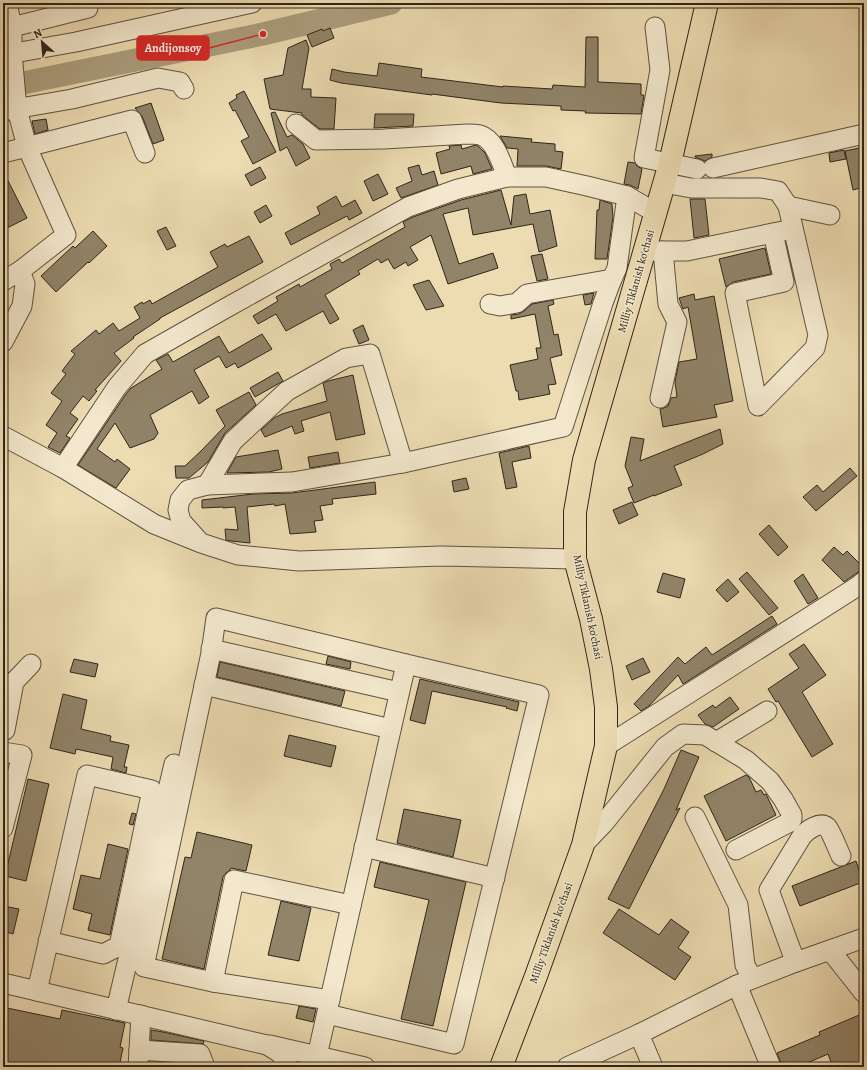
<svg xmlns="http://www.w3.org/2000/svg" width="867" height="1070" viewBox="0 0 867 1070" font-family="Alegreya,serif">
	<rect width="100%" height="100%" fill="#eddcb2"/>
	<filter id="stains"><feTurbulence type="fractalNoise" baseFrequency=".005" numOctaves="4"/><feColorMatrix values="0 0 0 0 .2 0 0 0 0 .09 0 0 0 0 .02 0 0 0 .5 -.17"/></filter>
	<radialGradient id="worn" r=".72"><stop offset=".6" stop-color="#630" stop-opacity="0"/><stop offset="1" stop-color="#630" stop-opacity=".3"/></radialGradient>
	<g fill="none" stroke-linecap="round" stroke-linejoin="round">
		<!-- river -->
		<polyline stroke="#ac9e7e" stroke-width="23" points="3,87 263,34 391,3"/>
	</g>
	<!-- building -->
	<g fill="#918469" stroke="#2e251a">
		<polygon points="330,28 334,38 312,47 307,35 322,29 323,31"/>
		<polygon points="586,37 598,37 598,82 641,84 641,95 644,95 641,114 585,113 586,111 561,110 561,106 501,103 432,94 432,95 341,83 330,80 332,69 344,72 377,76 379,63 422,69 421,77 503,87 503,86 552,89 553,85 585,87"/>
		<polygon points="306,40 309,48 302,89 311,89 311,97 336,98 334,129 320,129 302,115 302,113 270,109 264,79 283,75 288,48"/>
		<polygon points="244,91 276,152 253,164 241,141 249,137 235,110 233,111 229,103 237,98 236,95"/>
		<polygon points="151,103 164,140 153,144 142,116 135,108"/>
		<polygon points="275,112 287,137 292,135 303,144 310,158 296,166 287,147 280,151 271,113"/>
		<polygon points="375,114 414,114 413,126 374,128"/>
		<polygon points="46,119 48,130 35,134 32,121"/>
		<polygon points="500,136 532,139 531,142 555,144 555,151 563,152 561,169 546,166 517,166 518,149 507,148"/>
		<polygon points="461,145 462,149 476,145 479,147 485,153 492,169 473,174 471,166 441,174 436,153 450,149 449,146"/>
		<polygon points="864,147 864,187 853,190 845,151"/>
		<polygon points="844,150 846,159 830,162 829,153"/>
		<polygon points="712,154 712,157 705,161 695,157 695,156"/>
		<polygon points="628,162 635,163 637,166 642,169 638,189 630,185 624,184"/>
		<polygon points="419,165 422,175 434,171 438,185 401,198 396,188 412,181 408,168"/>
		<polygon points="260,167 266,178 251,186 245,175"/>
		<polygon points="3,171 27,218 3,230"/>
		<polygon points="378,174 388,194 373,201 364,181"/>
		<polygon points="501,190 511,225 514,196 526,194 530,214 550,210 557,246 539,252 533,224 473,235 468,208 443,214 459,264 493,253 498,268 448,284 431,235 410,247 418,260 408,266 406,262 394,269 388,259 381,263 378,259 358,271 360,274 325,295 339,319 330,324 323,311 286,331 276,314 258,324 253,316 278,301 276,297 299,284 300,287 332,269 330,264 339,259 342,263 405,227 403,222 413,217 461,200"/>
		<polygon points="336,196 342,207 355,200 362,213 349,220 347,216 291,245 285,233 320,214 317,207"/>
		<polygon points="690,199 705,199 709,235 694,238"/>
		<polygon points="600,200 612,204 613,217 607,259 595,259 597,210 599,210"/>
		<polygon points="266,205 272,216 260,223 254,212"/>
		<polygon points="166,227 176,246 167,250 157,231"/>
		<polygon points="93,231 107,246 89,263 88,262 56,292 41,276 73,246 75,248"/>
		<polygon points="249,236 263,262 160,318 160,319 133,337 134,338 114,353 121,361 95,390 97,391 89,401 83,396 70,413 78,419 66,436 70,438 60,453 48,447 57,433 46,425 62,401 51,393 66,374 62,371 75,354 71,351 96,330 99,334 113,323 119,331 140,318 134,307 142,302 143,304 150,300 152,304 218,267 210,252 225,244 227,247"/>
		<polygon points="765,248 771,274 733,282 726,287 719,259"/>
		<polygon points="542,254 548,279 537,281 531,256"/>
		<polygon points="429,280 444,306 426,310 413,285"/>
		<polygon points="594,293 591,304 585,305 583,295"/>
		<polygon points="694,294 695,300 714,296 733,401 714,405 717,417 663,427 660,409 664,408 668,406 671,398 677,397 675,382 679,362 697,359 688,307 683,309 679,298"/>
		<polygon points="553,300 554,304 548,306 554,335 558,334 562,355 550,358 556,384 548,385 550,394 519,400 518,391 516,391 510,365 538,359 536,348 541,348 535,314 511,319 511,315 519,314 524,311 532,304"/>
		<polygon points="363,325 369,340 359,344 353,330"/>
		<polygon points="262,334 272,349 238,368 235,363 226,368 219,356 194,370 209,397 199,404 192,391 150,415 158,433 154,439 130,448 115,423 97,449 115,462 117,459 130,469 116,488 78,465 126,394 131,388 162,369 156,360 168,354 173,362 219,336 229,353"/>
		<polygon points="278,372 283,381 255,397 250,388"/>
		<polygon points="353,375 365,434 336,440 330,412 301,421 304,431 295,434 292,426 265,437 261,430 274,418 282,414 327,401 323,383 328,381"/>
		<polygon points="249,392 256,405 225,433 208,462 189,478 176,478 175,466 185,466 202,450 225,426 216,410"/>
		<polygon points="720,429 723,444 703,454 674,466 682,485 654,496 654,495 634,503 628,488 633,486 625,466 631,437 644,439 640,461"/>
		<polygon points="529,446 531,458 512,462 517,487 506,489 499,453"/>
		<polygon points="278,450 282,469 269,472 227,473 236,457"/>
		<polygon points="338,452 340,463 310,468 308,457"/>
		<polygon points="850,468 857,476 816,511 803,497 817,485 823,492"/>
		<polygon points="466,478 469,489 454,492 452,481"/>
		<polygon points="375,482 376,494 332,499 333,504 320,506 323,520 314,521 316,532 290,534 285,504 275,506 274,504 247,507 250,543 231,541 226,540 225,529 238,530 235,507 223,508 223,507 202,508 202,500 253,494 292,493 307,491 308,491"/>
		<polygon points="632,502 638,515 619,524 613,510"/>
		<polygon points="769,525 788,547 778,556 759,534"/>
		<polygon points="834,547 843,555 847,551 864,568 844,582 822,560"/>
		<polygon points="747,572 778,608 769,615 739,579"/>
		<polygon points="663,573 685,579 680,598 657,592"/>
		<polygon points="803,574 818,598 808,604 794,581"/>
		<polygon points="728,579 739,592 727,602 716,590"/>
		<polygon points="772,616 777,624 683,684 678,675 649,706 641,711 634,704 678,657 685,664 706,647 712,655"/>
		<polygon points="804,644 826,675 802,692 833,744 812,757 778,701 776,702 768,689 799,668 789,654"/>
		<polygon points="328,656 351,662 350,669 326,664"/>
		<polygon points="643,658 650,672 632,680 626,666"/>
		<polygon points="74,659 98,664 95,677 70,672"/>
		<polygon points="220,662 345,691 341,706 217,677"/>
		<polygon points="420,679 519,702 517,711 506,708 507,707 432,691 425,724 410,720"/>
		<polygon points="63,694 87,700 81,729 111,736 110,741 129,745 124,767 127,767 126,773 111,769 113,757 76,749 75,754 50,748"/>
		<polygon points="730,697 739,709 713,727 705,724 698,715 713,705 715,708"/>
		<polygon points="289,735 336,746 331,767 284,756"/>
		<polygon points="681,750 699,757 676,810 680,808 629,909 608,899 664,789"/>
		<polygon points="746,775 749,777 756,792 761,790 764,795 766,794 776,815 726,841 704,796"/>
		<polygon points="28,779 49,784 26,881 5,876"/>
		<polygon points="404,809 461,820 453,857 397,843"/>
		<polygon points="132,813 136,814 133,825 129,824"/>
		<polygon points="197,832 252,845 246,871 231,868 230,870 226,873 223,877 204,969 162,959 185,857 191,858"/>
		<polygon points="108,844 128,849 110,935 88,930 92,914 73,909 81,875 100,879"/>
		<polygon points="856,861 863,882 800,906 792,886"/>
		<polygon points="380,862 466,882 433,1026 401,1019 429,900 374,887"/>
		<polygon points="281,901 311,908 299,961 268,955"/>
		<polygon points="3,906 19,909 13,934 3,931"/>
		<polygon points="619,909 659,935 671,919 689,932 678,948 691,957 675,980 603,933"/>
		<polygon points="299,1006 316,1009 313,1022 296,1018"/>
		<polygon points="7,1008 60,1019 62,1010 125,1023 120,1047 123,1048 119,1067 66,1067 41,1062 40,1067 3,1067 3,1020 5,1020"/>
		<polygon points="864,1013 864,1064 857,1067 833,1067 828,1054 798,1067 782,1067 781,1063 777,1053 820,1035 819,1032"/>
		<polygon points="151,1030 163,1032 204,1041 203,1044 151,1040"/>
	</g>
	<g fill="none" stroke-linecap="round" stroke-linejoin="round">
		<!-- minor casing -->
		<g stroke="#5e5340" stroke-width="21">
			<g id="minor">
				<polyline points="7,3 12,27 12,53 17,109 27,147 66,235 20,271"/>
				<polyline points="12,27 88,8"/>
				<polyline points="655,27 660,70 644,158 697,169"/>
				<polyline points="3,55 76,42 252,3"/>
				<polyline points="3,111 72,99 158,78 180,82 184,89"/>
				<path d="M296 124 316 140 384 139 467 134C471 134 476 134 480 135 495 139 502 164 507 177"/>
				<polyline points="3,153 132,120 145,153"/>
				<polyline points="713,168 864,134"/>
				<polyline points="664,183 691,188 761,188 778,191 788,206 818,335 815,348 758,406 735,293 784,282 773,233 793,229"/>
				<polyline points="788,206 830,215"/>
				<polyline points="652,251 687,251 773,233"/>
				<polyline points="3,281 20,271 25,284 22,306 3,342"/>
				<polyline points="490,304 500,306 517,303 527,294 612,279"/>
				<polyline points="660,398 677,322 668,304 663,251"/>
				<polyline points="3,436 63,468"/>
				<polyline points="207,485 233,441 287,391 346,358 370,354 403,463"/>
				<polyline points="198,540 181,521 178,510 180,500 188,490 207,485 292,482 403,463 563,427 603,303 612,279 617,268 627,196"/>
				<polyline points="575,559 441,556 299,561 238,555 201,543 154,524 63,468 117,387 145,354 226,308 408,207 458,189 507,177 546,177 587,186 627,196 656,213"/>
				<polyline points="211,649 399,692"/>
				<polyline points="204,685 391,729"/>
				<polyline points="3,731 5,730 14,682 31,664"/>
				<polyline points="716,742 767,711"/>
				<polyline points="606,746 858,586 864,581"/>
				<polyline points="3,752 22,755 3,828"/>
				<polyline points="695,817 738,905 745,965 752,978"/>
				<polyline points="583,845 604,823 665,747 683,734 705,735 746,760 770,781 783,799 792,815 792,819 790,822 736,850"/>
				<polyline points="364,847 495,878"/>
				<polyline points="830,950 864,993"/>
				<path d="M796 962 791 950 769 890 802 836C807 830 820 821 827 827 831 831 838 850 841 856"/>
				<polyline points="213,982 234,880 351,905"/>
				<polyline points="3,983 267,1045 280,1053 289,1067"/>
				<polyline points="737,985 771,1067"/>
				<polyline points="37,991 87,775 152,790 119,946 103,954 48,941"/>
				<polyline points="330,1000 213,982 144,967 211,653 216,618 406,664"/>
				<polyline points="116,1010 174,764"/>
				<polyline points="639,1034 653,1067"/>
				<polyline points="270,1045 365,1067"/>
				<polyline points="139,1050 200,1054 205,1067"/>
				<polyline points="317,1056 406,664 539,695 454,1044 327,1014"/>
				<polyline points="138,1067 141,1015"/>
				<polyline points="567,1067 639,1034 737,985 796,962 864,938"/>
			</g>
		</g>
		<!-- major casing -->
		<g stroke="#2e251a" stroke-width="24">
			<polyline id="major" points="501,1067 536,976 583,845 606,746 606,707 601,669 591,619 575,559 575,512 584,460 670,163 707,3"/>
		</g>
		<!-- minor -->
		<use href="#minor" stroke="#f3e8cd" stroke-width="19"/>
		<!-- major -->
		<use href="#major" stroke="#eddcb2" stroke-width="22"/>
	</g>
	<g text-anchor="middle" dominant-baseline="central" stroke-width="3" stroke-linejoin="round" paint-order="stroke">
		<!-- street labels -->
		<g font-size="11" fill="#2e251a" stroke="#f3e8cd">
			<text transform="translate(636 281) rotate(-74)">Milliy Tiklanish ko'chasi</text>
			<text transform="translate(588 607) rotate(78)">Milliy Tiklanish ko'chasi</text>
			<text transform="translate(551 933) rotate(-70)">Milliy Tiklanish ko'chasi</text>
		</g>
	</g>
	<!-- callouts -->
	<path fill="none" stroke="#d62828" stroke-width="1.5" d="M263 34L209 48"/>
	<circle fill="#d62828" stroke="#f3e8cd" stroke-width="1.5" cx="263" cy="34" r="4"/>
	<rect fill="#d62828" stroke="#d62828" stroke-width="1.5" x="137" y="36" width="72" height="24" rx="4"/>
	<g font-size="12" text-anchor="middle" font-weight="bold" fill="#fff">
		<text x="173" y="52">Andijonsoy</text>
	</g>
	<!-- margin -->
	<rect width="867" height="1070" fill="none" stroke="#eddcb2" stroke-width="16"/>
	<rect x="4" y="4" width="859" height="1062" fill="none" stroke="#2e251a" stroke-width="2"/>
	<rect x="8" y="8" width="851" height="1054" fill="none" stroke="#2e251a"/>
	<!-- north arrow -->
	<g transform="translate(42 42) rotate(333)" stroke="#f3e8cd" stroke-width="3" paint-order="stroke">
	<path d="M0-3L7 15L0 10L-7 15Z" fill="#2e251a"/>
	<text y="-6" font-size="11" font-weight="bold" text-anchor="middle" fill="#2e251a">N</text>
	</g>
	<rect width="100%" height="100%" filter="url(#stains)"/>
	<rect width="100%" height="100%" fill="url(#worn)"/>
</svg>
